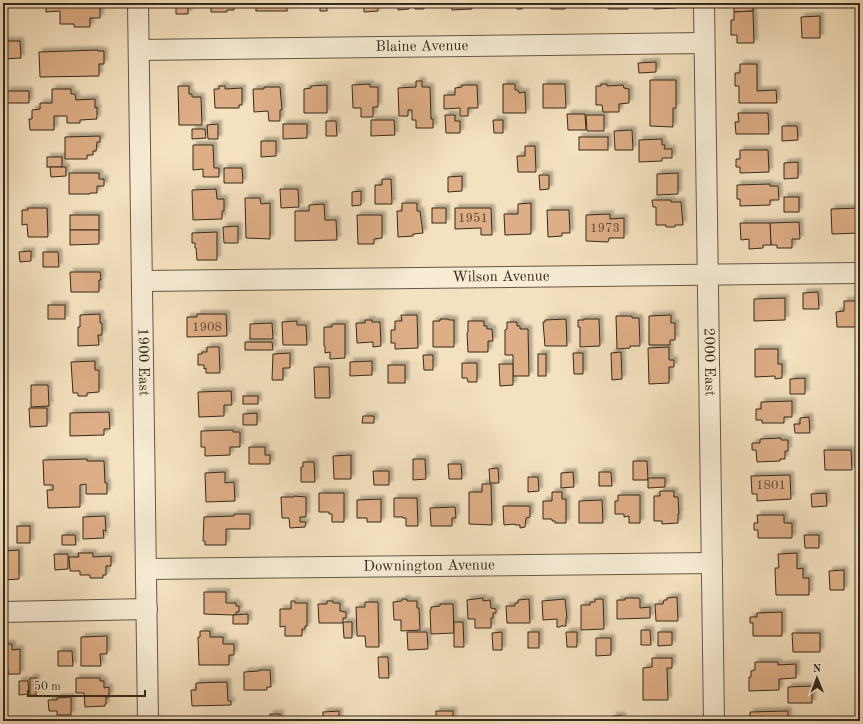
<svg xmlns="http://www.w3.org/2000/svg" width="863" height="724" viewBox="0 0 863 724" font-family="'Old Standard TT',serif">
	<defs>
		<filter id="shadow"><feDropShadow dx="3.5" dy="-3.5" stdDeviation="1" flood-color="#0004"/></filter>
	</defs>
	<rect width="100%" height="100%" fill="#f4e1bf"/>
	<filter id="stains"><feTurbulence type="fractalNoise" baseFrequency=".005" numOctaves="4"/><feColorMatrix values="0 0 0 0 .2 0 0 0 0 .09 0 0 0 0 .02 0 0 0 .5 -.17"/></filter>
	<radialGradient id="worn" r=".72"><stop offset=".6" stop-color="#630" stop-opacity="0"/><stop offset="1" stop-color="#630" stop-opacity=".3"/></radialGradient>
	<!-- building -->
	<g fill="#deae86" stroke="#35291b" filter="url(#shadow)">
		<polygon points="46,3 100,3 100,18 90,18 90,27 74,27 74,24 60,24 60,11 46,12"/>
		<polygon points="176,3 199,3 199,4 191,4 191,7 188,7 188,14 176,14"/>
		<polygon points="211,3 234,3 234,10 227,10 227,12 211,12"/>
		<rect x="256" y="3" width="31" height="8"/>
		<polygon points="306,3 335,3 335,7 327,7 327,11 320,11 320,7 311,7 311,5 306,5"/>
		<polygon points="356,3 378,3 378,11 364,12 364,7 356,7"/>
		<polygon points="398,3 432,3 433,6 424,7 424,9 415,9 415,6 409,7 409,9 398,10"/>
		<polygon points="451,3 472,3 472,9 452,10"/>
		<polygon points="498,3 528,3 528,6 522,6 522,9 517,9 517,6 498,7"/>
		<polygon points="551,3 573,3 573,6 565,6 565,9 551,9"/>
		<polygon points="591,3 628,3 628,9 608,9 608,7 591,7"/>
		<polygon points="653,3 675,3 676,8 654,9"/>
		<polygon points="730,3 753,3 753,11 734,12 734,5 730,5"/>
		<polygon points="753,11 754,43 737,43 737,35 731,35 731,20 734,20 734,12"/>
		<polygon points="820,16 820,38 802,38 801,17"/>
		<polygon points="3,41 20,41 21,58 3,59"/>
		<polygon points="98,50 98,51 104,51 104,64 99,64 99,76 40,77 39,52"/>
		<polygon points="656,62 656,72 639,73 638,63"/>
		<polygon points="740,64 757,64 757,91 776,90 777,103 739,103 739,86 735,86 735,73 740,73"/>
		<polygon points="650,80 676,80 676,108 673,108 673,127 650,126"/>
		<polygon points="416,81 422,81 422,87 430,87 431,119 433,119 433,128 416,128 416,120 412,120 412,110 408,110 408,116 399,116 398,88 416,87"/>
		<polygon points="370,84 370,87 378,87 378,107 373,107 373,117 361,117 361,108 353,108 352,85"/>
		<polygon points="503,84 515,84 515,90 518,90 519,93 525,92 526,113 503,113"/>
		<polygon points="543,84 565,84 566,108 543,108"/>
		<polygon points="601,84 607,84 607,86 623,85 624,88 629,89 629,103 619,104 619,112 603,112 602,105 596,105 596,86 601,86"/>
		<polygon points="327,85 327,113 304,113 304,89 311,88 311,86"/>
		<polygon points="462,85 477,85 478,108 468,108 468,116 460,116 460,108 444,109 444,95 455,95 455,88 462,87"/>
		<polygon points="178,86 189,86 189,94 192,94 192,97 201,97 202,125 179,125"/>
		<polygon points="219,86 225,86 225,89 242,88 242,105 239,105 239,108 215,108 214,89 219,89"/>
		<polygon points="264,87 280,87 282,110 280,110 280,121 269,121 268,111 254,112 253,89 264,89"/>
		<polygon points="52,89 71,89 71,94 75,94 76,100 95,99 95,108 97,107 97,119 80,120 80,123 67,123 67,116 54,116 54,130 30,130 29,119 32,119 32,110 40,109 40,103 52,103"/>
		<polygon points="6,91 29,91 29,103 7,103"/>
		<polygon points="738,113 768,113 769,134 736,134 735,122 739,122"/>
		<polygon points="567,114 585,114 586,130 568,130"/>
		<polygon points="445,115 455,115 455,121 460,121 460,133 446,133"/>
		<polygon points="586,115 604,115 604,131 587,131"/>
		<polygon points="371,120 394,120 395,135 371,136"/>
		<polygon points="493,120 503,120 503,133 494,133"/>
		<polygon points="326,121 336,121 337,136 326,136"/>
		<polygon points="218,124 218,139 208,139 207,125"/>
		<polygon points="283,124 307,124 307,138 283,139"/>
		<polygon points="782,126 797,126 798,140 782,141"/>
		<polygon points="192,129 205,129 206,138 192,139"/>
		<polygon points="632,130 633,150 615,150 614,131"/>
		<polygon points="100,136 100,142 97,142 96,151 93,151 93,155 87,155 87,159 65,159 65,137"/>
		<rect x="579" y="137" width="29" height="13"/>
		<polygon points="662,139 662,145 665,145 664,149 672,149 672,158 662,158 662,161 639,162 639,140"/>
		<polygon points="261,141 276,141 276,156 261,157"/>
		<polygon points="193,145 213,145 214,168 219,168 219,177 203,177 203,169 193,170"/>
		<polygon points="525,146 535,146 536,172 518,172 517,156 525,156"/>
		<polygon points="740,150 768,150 769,172 740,173 740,167 736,167 736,159 740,159"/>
		<rect x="47" y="157" width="15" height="10"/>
		<polygon points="857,159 860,159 860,179 858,179"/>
		<polygon points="798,162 798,178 784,179 784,163"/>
		<polygon points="50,167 66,167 66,176 51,177"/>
		<polygon points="224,168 242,168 243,183 224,183"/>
		<polygon points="69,173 99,173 99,179 104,179 104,186 97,186 97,193 90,193 90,194 69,194"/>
		<polygon points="678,173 678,194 657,195 657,174"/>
		<polygon points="539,175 549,175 549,189 540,190"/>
		<polygon points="462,176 462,191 448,192 448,177"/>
		<polygon points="382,179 391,179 392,204 375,204 375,185 382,185"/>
		<polygon points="770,184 770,186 778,186 779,200 770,200 770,205 740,206 740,199 737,199 737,185"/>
		<polygon points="216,189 217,199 224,199 224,211 222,211 222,219 193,220 192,190"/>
		<polygon points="280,189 298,189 299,207 281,208"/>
		<polygon points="361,191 361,205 352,206 352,192"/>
		<rect x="784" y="197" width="15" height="15"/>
		<polygon points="245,198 260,198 261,204 270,203 270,239 246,238"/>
		<polygon points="652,200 671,200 671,202 681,202 683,225 675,225 675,227 666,227 666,225 656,225 656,207 653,207"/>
		<polygon points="402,203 417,203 417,211 420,211 423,233 413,234 413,236 398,237 397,211 402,211"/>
		<polygon points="531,203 531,234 505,235 504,214 518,214 518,204"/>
		<polygon points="324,204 325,220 336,220 337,240 295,241 295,211 309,211 309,205"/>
		<polygon points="28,208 47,208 48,237 28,237 27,224 22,225 22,210 28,210"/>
		<rect x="432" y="208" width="14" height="15"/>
		<polygon points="455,208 491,208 492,235 481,235 481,228 455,229"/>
		<polygon points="860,208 860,233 832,234 831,209"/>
		<polygon points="547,210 569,210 570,233 562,233 562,236 548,237"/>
		<polygon points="610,214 610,219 624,218 624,238 609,238 608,242 586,241 586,215"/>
		<rect x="70" y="215" width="29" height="15"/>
		<polygon points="357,215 382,215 382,238 374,239 374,244 358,244"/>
		<polygon points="799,222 800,239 792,239 792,248 777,248 777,245 771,245 770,223"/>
		<polygon points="740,223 770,223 771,245 763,245 763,248 749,249 749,239 741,240"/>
		<polygon points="238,226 238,243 224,243 223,227"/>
		<polygon points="70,230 99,230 99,244 70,245"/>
		<polygon points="217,232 217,260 197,260 196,248 195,248 195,243 192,243 192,233"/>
		<polygon points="31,251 31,261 20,262 19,252"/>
		<polygon points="43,252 58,252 59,267 43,267"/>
		<polygon points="70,272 100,272 101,280 99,280 99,292 71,292"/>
		<polygon points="818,292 819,309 803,309 803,293"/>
		<polygon points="785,298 785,320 754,321 754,299"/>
		<polygon points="844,301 859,301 860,327 837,327 836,312 844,311"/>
		<rect x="48" y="305" width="17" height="14"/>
		<polygon points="100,314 100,323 102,323 102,335 98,335 99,345 78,346 78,327 80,327 80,315"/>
		<polygon points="197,314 226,314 227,336 187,337 187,317 197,317"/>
		<polygon points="401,315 417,315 418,348 395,349 395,343 391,343 391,330 395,330 395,321 402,321"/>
		<polygon points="671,315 671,323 675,323 675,340 670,340 670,345 649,345 649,316"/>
		<polygon points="616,316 632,316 632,318 639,318 640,346 630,346 630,348 617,349"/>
		<polygon points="440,319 448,319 449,320 454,320 454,347 433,347 433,321 440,321"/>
		<polygon points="566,319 567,346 545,346 543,322 545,322 545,320"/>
		<polygon points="584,319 599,319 600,346 580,347 580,327 578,327 578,320 584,320"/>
		<polygon points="365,320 372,320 372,322 380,322 381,346 373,347 373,342 357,343 356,323 365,323"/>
		<polygon points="297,321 297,325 306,325 307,345 283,345 282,322"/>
		<polygon points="468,321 484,321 484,326 487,326 487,329 492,329 493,341 488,341 488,352 468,352 467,333 468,332"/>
		<polygon points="507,322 517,322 517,326 520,326 520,329 528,329 529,376 513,376 513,355 505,355 505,330 507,329"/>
		<polygon points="272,323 273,339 250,339 250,324"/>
		<polygon points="332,324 345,324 345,358 330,359 330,352 325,353 325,346 324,346 324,327 332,327"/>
		<polygon points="245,342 272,342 273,350 245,350"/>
		<polygon points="207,347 219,347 220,373 206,373 206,368 204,369 204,365 198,365 198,354 202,354 202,352 207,352"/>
		<polygon points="669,347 669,360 674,360 674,367 669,367 669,383 649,384 648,348"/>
		<polygon points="755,349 778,349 778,364 782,364 782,378 775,379 775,376 755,377"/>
		<polygon points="621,352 622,379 612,380 611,353"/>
		<polygon points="290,353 290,368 283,368 283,380 272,380 273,354"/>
		<polygon points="573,353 583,353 583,374 574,374"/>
		<rect x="538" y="354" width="8" height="22"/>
		<polygon points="423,355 433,355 433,370 424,370"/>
		<polygon points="95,361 95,370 99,370 99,392 87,393 87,396 78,396 78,393 73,393 71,362"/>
		<polygon points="372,361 372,375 350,376 350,362"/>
		<polygon points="462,363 477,363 477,382 468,382 467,378 462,378"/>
		<polygon points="499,364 513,364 513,385 500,386"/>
		<rect x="388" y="365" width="17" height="18"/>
		<polygon points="314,367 329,367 330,398 315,398"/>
		<polygon points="805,378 805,394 790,394 790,379"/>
		<polygon points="31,385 48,385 49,406 31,407"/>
		<polygon points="231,391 232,405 224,405 224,416 199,417 198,392"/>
		<rect x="243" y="396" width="15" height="8"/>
		<polygon points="792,401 792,417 784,417 784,423 762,423 762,420 756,420 756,409 761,409 761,402"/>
		<polygon points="29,408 47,408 47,426 30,427"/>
		<polygon points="109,412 110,429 104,429 104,435 70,436 70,413"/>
		<polygon points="257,413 257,425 243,425 243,414"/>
		<polygon points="363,416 374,416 374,423 362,423"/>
		<polygon points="809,417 810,433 795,433 794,424 800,424 800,418"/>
		<polygon points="233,430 233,432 240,432 240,447 230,447 230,455 205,456 205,447 201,447 201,431"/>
		<polygon points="781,438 781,440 788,440 788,451 785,451 785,459 780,459 780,461 757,462 756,450 752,450 752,443 760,443 760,439"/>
		<polygon points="249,447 265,447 265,455 270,455 270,464 249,464"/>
		<polygon points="824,450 851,450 852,470 825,470"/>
		<polygon points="351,455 351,479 334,479 333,456"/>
		<polygon points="87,459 87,461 104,461 105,483 107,483 107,494 86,494 86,484 80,485 80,507 48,508 47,490 53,490 53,485 44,485 43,460"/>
		<polygon points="413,459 425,459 426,479 413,480"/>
		<polygon points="633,461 647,461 648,480 633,480"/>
		<polygon points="303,462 314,462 315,482 301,482 301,467 303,467"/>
		<polygon points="448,464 461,464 462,479 449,479"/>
		<polygon points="498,468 499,483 490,483 489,469"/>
		<polygon points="373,471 389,471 389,485 374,485"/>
		<polygon points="225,472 225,483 234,482 235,501 206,502 205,473"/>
		<polygon points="573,472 574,487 561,488 561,473"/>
		<polygon points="599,472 611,472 612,486 599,486"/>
		<polygon points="790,475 791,499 757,501 757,494 752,494 751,476"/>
		<polygon points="528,477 538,477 539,491 528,492"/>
		<polygon points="648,478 665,478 665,487 648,488"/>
		<polygon points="482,484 491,484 492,525 469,524 469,492 482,492"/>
		<polygon points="660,491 674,491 674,497 678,497 679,514 678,514 678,523 662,524 662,521 654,521 654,496 660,496"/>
		<polygon points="552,492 562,492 562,499 566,499 566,523 555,523 555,521 552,521 552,519 543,519 543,501 552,501"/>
		<polygon points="319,493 344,493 344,522 332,522 332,514 329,514 329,512 319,512"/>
		<polygon points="826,493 827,506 812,507 811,494"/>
		<polygon points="618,495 640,495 640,523 629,523 629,516 624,517 624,514 615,514 615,501 618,501"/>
		<polygon points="294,496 306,497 306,517 300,517 300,522 306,522 305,527 290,528 289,518 282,518 281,497 294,497"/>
		<polygon points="394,498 417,498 418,526 406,526 406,518 403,518 403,517 394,517"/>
		<polygon points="381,499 381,522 367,522 367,518 357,518 357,500"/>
		<polygon points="602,500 603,523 579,523 579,501"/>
		<polygon points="503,506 530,506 530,517 526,518 525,527 520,528 520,525 515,525 515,524 504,525"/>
		<polygon points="455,507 456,518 452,518 452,526 431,526 430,508"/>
		<polygon points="234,514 250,514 250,529 226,529 226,545 205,545 205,541 203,541 204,517 234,516"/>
		<polygon points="757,515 784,515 784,523 792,523 792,538 758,538 758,530 754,530 754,523 758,523"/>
		<polygon points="105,516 106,531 103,530 104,538 83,539 83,517"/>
		<rect x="17" y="526" width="13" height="17"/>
		<polygon points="62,535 75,535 76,545 62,545"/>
		<polygon points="804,535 819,535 819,548 805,548"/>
		<polygon points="19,550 19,579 4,580 3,551"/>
		<polygon points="78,553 93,553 93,557 111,556 111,566 106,566 106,575 103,575 103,578 90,578 90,575 80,575 80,571 70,571 69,557 79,557"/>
		<polygon points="797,553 797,569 803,568 803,578 809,578 809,595 776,595 775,568 779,568 778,554"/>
		<polygon points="54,554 68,554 68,569 55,570"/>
		<polygon points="844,570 844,590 830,590 829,571"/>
		<polygon points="204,592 226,592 226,603 236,603 236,606 239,606 239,612 236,612 236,615 233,615 204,614"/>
		<polygon points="677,597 678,621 656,621 655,604 663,604 664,600 667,600 667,598"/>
		<polygon points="483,598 483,601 490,600 491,608 496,609 496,613 493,613 493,618 491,618 491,628 475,628 475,619 468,619 467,600"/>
		<polygon points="625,598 638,598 640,599 640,608 650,607 650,618 617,619 617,600 625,600"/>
		<polygon points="402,599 407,599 407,601 417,601 417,608 419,608 420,630 401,631 401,620 394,620 393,602 402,601"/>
		<polygon points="529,599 530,623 507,623 506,606 515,606 515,603 518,603 518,600"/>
		<polygon points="565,599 567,618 566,618 566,626 561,626 560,627 557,627 557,619 543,620 542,601"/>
		<polygon points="595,599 603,599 604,629 581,630 581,605 590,605 590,602 595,602"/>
		<polygon points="291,601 295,601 295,603 307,603 307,626 305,626 305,629 302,629 302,636 285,636 285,626 280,627 280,609 291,609"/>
		<polygon points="327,601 333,601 333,603 340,603 340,611 346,612 346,618 343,618 343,623 319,623 318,604 327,604"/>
		<polygon points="365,602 378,602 379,647 366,647 365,636 357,636 356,607 365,607"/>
		<polygon points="440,604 453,604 454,633 431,634 430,610 431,610 431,607 440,606"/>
		<polygon points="782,612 782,636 753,636 753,623 750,623 750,617 757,617 757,613"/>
		<polygon points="248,614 248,624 233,624 233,615"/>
		<polygon points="343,622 352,622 352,638 344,638"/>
		<polygon points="454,622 463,622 464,647 454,647"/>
		<polygon points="641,630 650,630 651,645 641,645"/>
		<polygon points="200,631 210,631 210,637 223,637 223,644 234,644 234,655 229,655 229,665 199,665 198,637 200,637"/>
		<polygon points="407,632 427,632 428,649 408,650"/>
		<polygon points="502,632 502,650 493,650 492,633"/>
		<rect x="528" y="632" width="11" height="16"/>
		<polygon points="566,632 577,632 577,647 567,647"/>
		<polygon points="658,632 672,632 672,645 658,646"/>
		<polygon points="792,633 820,633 820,652 793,652"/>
		<polygon points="107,636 107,654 100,654 101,666 81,666 81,637"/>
		<polygon points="596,638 611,638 611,655 596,656"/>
		<polygon points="3,644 12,644 12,650 20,649 20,674 8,674 8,669 3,669"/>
		<polygon points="58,651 72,651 73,666 58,666"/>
		<polygon points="378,657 388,657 389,678 379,678"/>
		<polygon points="652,658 672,658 672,668 667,668 668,700 643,700 643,668 652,667"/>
		<polygon points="755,662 778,662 778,665 796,664 796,678 779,679 779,690 749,691 749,677 751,677 751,671 755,670"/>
		<polygon points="259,670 270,670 271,687 267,687 267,690 244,690 244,672 259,671"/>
		<rect x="30" y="678" width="6" height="17"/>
		<polygon points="76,678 100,678 100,681 104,681 104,688 109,687 109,697 106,697 106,704 105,704 105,706 85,707 84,693 76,693"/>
		<polygon points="19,681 28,681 29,694 19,695"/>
		<polygon points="227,682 228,701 231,701 231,705 192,706 191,690 196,690 196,683"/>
		<polygon points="812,686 812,703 788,703 788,687"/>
		<polygon points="71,697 71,715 57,715 57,711 49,711 48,700 57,700 57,698"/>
		<polygon points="339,711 339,721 323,721 323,712"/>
		<rect x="436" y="711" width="17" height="10"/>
		<polygon points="788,711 788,720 797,721 750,721 750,712"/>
		<rect x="270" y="714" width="10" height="7"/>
		<rect x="613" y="716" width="9" height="5"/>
	</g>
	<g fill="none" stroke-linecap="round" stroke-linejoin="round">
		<!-- minor casing -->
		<g stroke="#655744" stroke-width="22">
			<g id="minor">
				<path id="s1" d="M138 3 148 721"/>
				<path id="s2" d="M704 3 714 721"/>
				<path id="s3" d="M139 50 704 43"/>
				<path id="s4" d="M142 281 860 273"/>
				<path id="s5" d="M146 569 712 563"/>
				<polyline points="3,612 147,609"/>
			</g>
		</g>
		<!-- minor -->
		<use href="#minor" stroke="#f8ecd5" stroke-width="20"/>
	</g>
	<g text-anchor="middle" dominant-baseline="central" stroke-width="3.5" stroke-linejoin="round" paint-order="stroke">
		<!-- number labels -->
		<g font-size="13" fill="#5f4a36">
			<text x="473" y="218">1951</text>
			<text x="605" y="228">1973</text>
			<text x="207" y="327">1908</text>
			<text x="771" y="485">1801</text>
		</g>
		<!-- street labels -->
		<g font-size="15" fill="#35291b" stroke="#f8ecd5">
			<text stroke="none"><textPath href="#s3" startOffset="283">Blaine Avenue</textPath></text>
			<text stroke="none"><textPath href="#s4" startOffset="359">Wilson Avenue</textPath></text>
			<text stroke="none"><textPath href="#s1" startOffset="359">1900 East</textPath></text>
			<text stroke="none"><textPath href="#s2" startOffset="359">2000 East</textPath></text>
			<text stroke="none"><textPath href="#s5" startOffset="283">Downington Avenue</textPath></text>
		</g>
	</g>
	<!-- margin -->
	<rect width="863" height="724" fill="none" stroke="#f4e1bf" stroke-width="16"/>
	<rect x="4" y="4" width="855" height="716" fill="none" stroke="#35291b" stroke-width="2"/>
	<rect x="8" y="8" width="847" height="708" fill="none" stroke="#35291b"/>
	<!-- north arrow -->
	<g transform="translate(817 678) rotate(359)" stroke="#f8ecd5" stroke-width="3" paint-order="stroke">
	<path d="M0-3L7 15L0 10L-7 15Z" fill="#35291b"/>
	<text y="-6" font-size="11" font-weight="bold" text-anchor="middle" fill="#35291b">N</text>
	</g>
	<!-- scale -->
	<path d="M28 690v6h117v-6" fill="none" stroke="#35291b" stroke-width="2"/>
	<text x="34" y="690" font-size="12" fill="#35291b" stroke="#f8ecd5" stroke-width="3" paint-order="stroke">50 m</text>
	<rect width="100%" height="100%" filter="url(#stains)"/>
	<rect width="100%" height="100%" fill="url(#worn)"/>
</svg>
